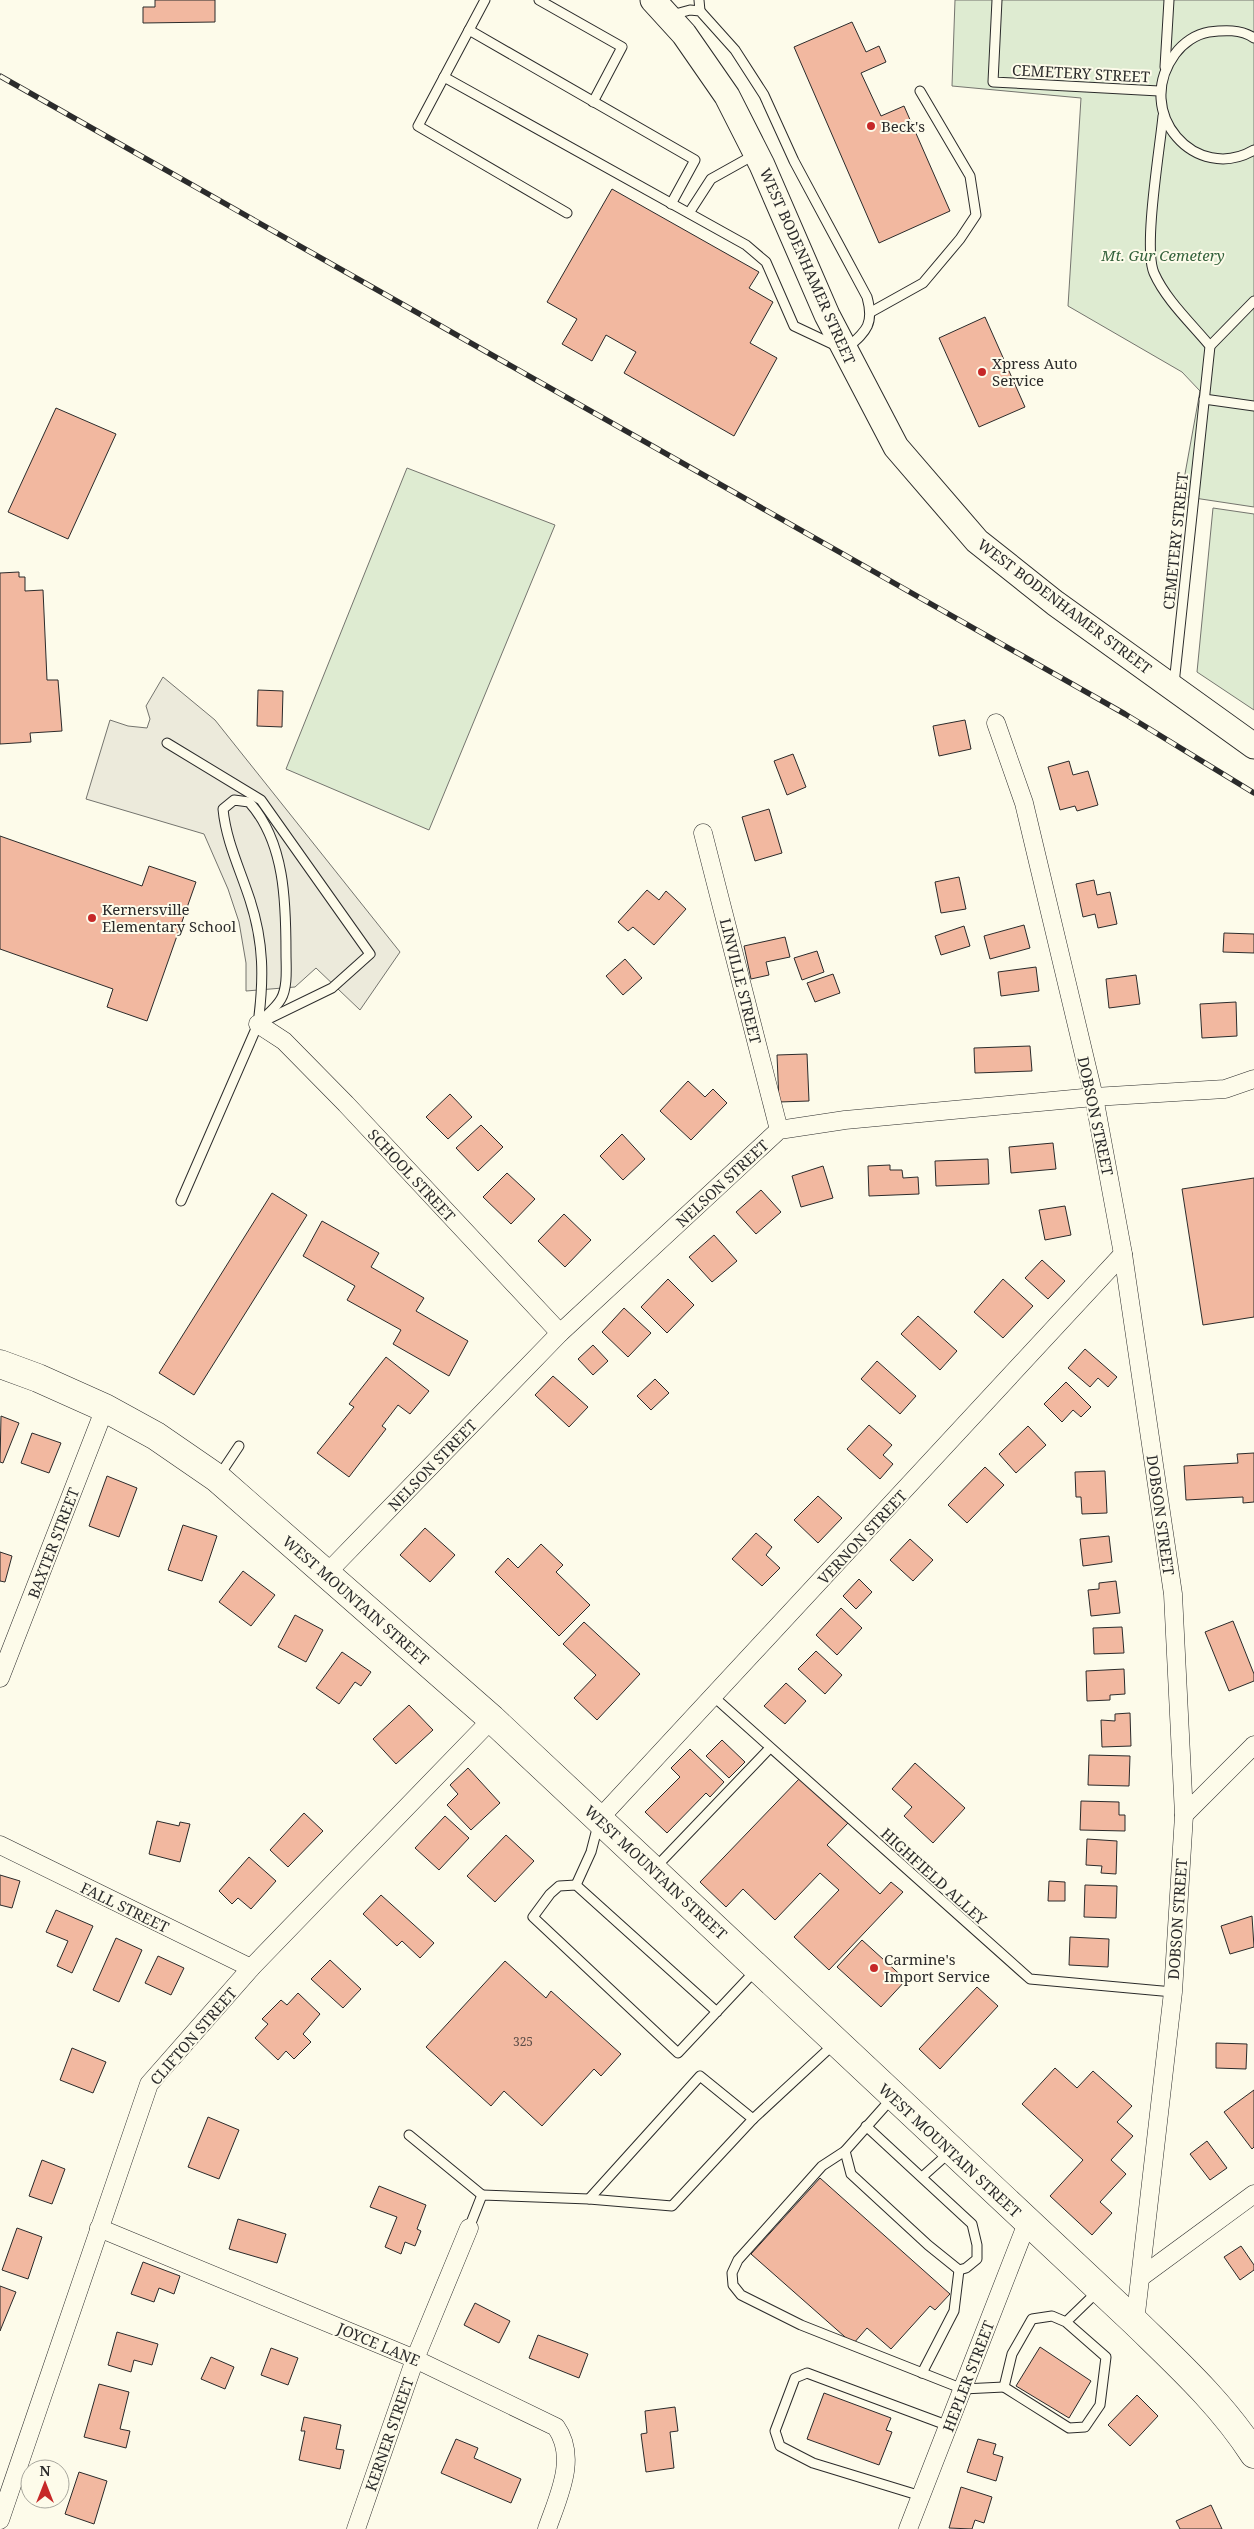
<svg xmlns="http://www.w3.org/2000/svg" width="1254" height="2529" viewBox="0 0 1254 2529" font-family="'Noto Serif',serif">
	<rect width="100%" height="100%" fill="#fdfbea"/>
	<!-- green -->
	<g fill="#deebd1" stroke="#74746e">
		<polygon points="955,0 1254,0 1254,507 1181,496 1200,391 1182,372 1068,306 1081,98 952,86"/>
		<polygon points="407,468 555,525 429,830 286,769"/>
		<polygon points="1213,508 1254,514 1254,710 1197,672"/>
	</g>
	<!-- parking -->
	<polygon fill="#eceadb" stroke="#74746e" points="163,677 215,720 400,952 360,1010 316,968 295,987 246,991 246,963 239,922 228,889 204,834 86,799 110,720 128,726 147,728 150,719 146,706"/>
	<!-- building -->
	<g fill="#f2b8a0" stroke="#2b2b2b">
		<polygon points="155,0 215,0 215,22 143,23 143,7 155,7"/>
		<polygon points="852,22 866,52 879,46 886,62 861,73 881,116 904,106 950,211 879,243 794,47"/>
		<polygon points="612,189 759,272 749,288 773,302 750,343 777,358 734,436 624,373 636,352 606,335 592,361 562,344 577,319 547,302"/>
		<polygon points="985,317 1025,407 979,427 939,338"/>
		<polygon points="56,408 116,434 68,539 8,512"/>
		<polygon points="19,572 19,577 25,577 25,591 43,590 47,680 58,680 62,731 30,733 31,742 0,744 0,573"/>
		<polygon points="258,690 283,691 282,727 257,726"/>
		<polygon points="965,720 971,749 939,756 933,726"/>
		<polygon points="793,754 806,787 787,795 774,761"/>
		<polygon points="1069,761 1073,775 1088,771 1098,805 1077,811 1075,806 1060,810 1048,767"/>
		<polygon points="769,809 782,853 755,861 742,817"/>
		<polygon points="0,836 142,886 149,866 196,882 147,1021 107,1007 113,989 0,949"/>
		<polygon points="959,877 966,909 941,913 935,882"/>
		<polygon points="1094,880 1097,895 1110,892 1117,924 1098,928 1095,914 1083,917 1076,884"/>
		<polygon points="647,890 659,900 666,891 686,909 654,945 633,927 628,931 618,922"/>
		<polygon points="1024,925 1030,948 990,959 984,936"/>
		<polygon points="964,926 970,946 941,955 935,936"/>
		<polygon points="1224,933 1254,934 1254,953 1223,952"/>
		<polygon points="785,937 790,957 766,962 769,975 751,979 744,946"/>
		<polygon points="817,951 824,972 802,980 794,958"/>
		<polygon points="625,959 642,978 623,995 606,976"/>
		<polygon points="1036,967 1039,991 1001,996 998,972"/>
		<polygon points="833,974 840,993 815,1002 807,983"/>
		<polygon points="1136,975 1140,1004 1109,1008 1106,979"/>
		<polygon points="1236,1002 1237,1036 1202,1038 1200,1004"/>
		<polygon points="1030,1046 1032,1071 975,1073 974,1048"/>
		<polygon points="807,1054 809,1101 779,1102 777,1055"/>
		<polygon points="688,1081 705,1097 713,1089 727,1103 691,1140 660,1111"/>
		<polygon points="450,1094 472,1117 448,1139 426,1117"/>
		<polygon points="481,1125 503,1147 478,1171 456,1148"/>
		<polygon points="622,1134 645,1159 623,1180 600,1156"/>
		<polygon points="1053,1143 1056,1169 1011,1173 1009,1147"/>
		<polygon points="988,1159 989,1184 936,1186 935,1161"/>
		<polygon points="890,1165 890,1170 902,1170 903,1178 918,1177 919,1194 869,1196 868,1166"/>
		<polygon points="823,1166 833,1198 801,1207 792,1176"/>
		<polygon points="507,1173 535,1199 511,1224 483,1197"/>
		<polygon points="1254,1178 1254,1317 1203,1325 1182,1189"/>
		<polygon points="761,1190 781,1212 756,1234 736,1212"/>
		<polygon points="272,1193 307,1215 194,1395 159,1373"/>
		<polygon points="1065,1206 1071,1235 1045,1240 1039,1210"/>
		<polygon points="564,1214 591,1240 565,1267 538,1241"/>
		<polygon points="322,1221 379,1253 371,1267 424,1298 416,1311 468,1341 449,1376 393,1344 401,1330 347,1300 355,1286 303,1256"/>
		<polygon points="714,1235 737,1261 712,1282 689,1257"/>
		<polygon points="1042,1260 1065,1281 1048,1299 1025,1278"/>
		<polygon points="668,1279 694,1305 667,1333 641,1307"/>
		<polygon points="1003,1279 1033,1306 1003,1338 974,1312"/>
		<polygon points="624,1308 651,1333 628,1357 602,1332"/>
		<polygon points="918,1316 957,1351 940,1370 901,1334"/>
		<polygon points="593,1345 608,1361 593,1375 578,1359"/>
		<polygon points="1085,1349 1117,1377 1108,1387 1098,1378 1090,1387 1068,1368"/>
		<polygon points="386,1357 429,1391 410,1414 398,1405 382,1426 386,1429 349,1477 317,1453 354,1407 349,1404"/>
		<polygon points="877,1361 916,1396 900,1414 861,1379"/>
		<polygon points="553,1376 588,1407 569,1427 535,1395"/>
		<polygon points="655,1379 669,1393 651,1410 637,1396"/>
		<polygon points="1066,1382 1091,1407 1081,1417 1073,1410 1062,1422 1044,1404"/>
		<polygon points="1,1416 19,1423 3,1463 0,1462"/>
		<polygon points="869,1425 892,1445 883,1455 893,1464 880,1479 847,1449"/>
		<polygon points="1028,1426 1046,1445 1016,1473 999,1454"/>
		<polygon points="32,1433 61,1443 49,1473 21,1463"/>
		<polygon points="1254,1453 1254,1502 1243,1503 1243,1497 1186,1500 1184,1466 1238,1463 1237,1454"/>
		<polygon points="985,1467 1004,1485 967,1523 948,1505"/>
		<polygon points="1105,1471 1107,1513 1082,1514 1081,1497 1076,1497 1075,1472"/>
		<polygon points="107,1476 137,1488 119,1537 89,1526"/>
		<polygon points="818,1496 842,1518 818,1543 794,1520"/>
		<polygon points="183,1525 217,1536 202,1581 168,1570"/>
		<polygon points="425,1528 455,1555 430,1582 400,1555"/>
		<polygon points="756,1533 772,1547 766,1555 780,1568 762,1586 732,1559"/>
		<polygon points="1109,1536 1112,1562 1083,1566 1080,1539"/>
		<polygon points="910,1539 933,1560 913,1581 890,1560"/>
		<polygon points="541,1544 563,1565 556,1572 590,1605 559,1636 495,1572 508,1558 518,1568"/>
		<polygon points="0,1552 12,1556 5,1582 0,1581"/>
		<polygon points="243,1571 275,1595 251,1626 219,1602"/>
		<polygon points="859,1579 872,1592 856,1609 843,1596"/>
		<polygon points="1116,1581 1120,1613 1091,1616 1088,1590 1099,1589 1099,1583"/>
		<polygon points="841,1608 862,1628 837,1655 816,1635"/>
		<polygon points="295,1615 323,1630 306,1662 278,1647"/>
		<polygon points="1233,1621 1254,1674 1254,1681 1229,1691 1205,1632"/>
		<polygon points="584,1622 640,1674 597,1720 574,1698 596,1675 563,1644"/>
		<polygon points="1122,1627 1124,1653 1094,1654 1093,1628"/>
		<polygon points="816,1651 842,1675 825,1694 798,1669"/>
		<polygon points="342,1652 371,1672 361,1686 355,1682 339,1704 316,1688"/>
		<polygon points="1124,1669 1125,1694 1110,1695 1110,1700 1087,1701 1086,1671"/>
		<polygon points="786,1683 806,1701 785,1724 764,1706"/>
		<polygon points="409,1705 433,1730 396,1764 373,1739"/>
		<polygon points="1130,1713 1131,1746 1102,1747 1101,1720 1115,1721 1115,1714"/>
		<polygon points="722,1740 745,1762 729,1778 706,1756"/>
		<polygon points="690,1749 724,1782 710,1797 706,1793 667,1833 645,1812 680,1777 671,1768"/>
		<polygon points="1089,1755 1130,1756 1129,1786 1088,1785"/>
		<polygon points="915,1763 965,1808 933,1843 904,1816 912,1807 892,1789"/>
		<polygon points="468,1768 500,1803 471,1830 447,1805 458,1794 450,1785"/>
		<polygon points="800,1778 848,1823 827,1845 880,1894 891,1882 903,1892 829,1970 794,1937 839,1890 820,1873 775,1920 743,1889 726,1907 700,1882"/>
		<polygon points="1081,1801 1119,1802 1119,1815 1125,1815 1125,1831 1080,1830"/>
		<polygon points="304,1813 323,1831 288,1867 270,1850"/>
		<polygon points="445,1816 469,1838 439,1870 415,1848"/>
		<polygon points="157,1821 179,1826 180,1822 190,1824 180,1862 149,1854"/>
		<polygon points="506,1835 534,1861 495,1902 467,1876"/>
		<polygon points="1087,1839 1117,1841 1116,1874 1101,1873 1102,1866 1086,1865"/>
		<polygon points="249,1857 276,1881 251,1909 238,1898 232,1904 219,1891"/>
		<polygon points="0,1875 20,1881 12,1908 0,1905"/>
		<polygon points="1049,1881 1065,1882 1065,1901 1048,1901"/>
		<polygon points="1085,1885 1117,1886 1116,1918 1084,1917"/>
		<polygon points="381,1895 434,1943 420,1958 402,1941 397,1946 363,1914"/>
		<polygon points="56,1910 93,1926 72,1973 57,1966 68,1941 46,1932"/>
		<polygon points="1252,1916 1254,1947 1230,1954 1221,1926"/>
		<polygon points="1070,1937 1109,1939 1108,1967 1069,1965"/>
		<polygon points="116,1938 142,1950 119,2002 93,1990"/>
		<polygon points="862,1940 906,1980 881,2007 837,1967"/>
		<polygon points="158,1956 184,1968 171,1995 145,1983"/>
		<polygon points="330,1960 361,1989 343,2008 311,1979"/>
		<polygon points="505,1961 546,1998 551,1991 621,2054 601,2076 594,2069 542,2126 504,2091 491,2106 426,2047"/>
		<polygon points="977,1987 998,2006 940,2069 919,2049"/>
		<polygon points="298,1993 320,2014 303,2034 311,2042 294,2059 286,2051 278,2060 255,2038 268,2024 262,2019 281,2000 287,2005"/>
		<polygon points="1216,2043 1247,2044 1246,2069 1216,2068"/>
		<polygon points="72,2048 106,2062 93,2093 60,2080"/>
		<polygon points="1055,2068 1077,2088 1093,2071 1132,2106 1117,2122 1133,2136 1111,2160 1126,2174 1100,2202 1112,2213 1092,2235 1050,2196 1083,2160 1022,2104"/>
		<polygon points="1254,2090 1254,2147 1252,2149 1224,2112"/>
		<polygon points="208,2117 239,2130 219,2179 188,2167"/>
		<polygon points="1207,2141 1227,2168 1210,2180 1190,2154"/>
		<polygon points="42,2160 65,2169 52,2204 29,2196"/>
		<polygon points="820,2178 950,2294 935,2310 930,2306 891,2349 867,2328 853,2344 751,2254"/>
		<polygon points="379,2186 426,2205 417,2229 421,2231 415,2246 405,2242 401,2254 385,2247 397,2217 370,2207"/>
		<polygon points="238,2219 286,2234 277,2263 229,2249"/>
		<polygon points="17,2228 42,2237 28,2279 2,2270"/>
		<polygon points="1241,2246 1254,2265 1254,2270 1240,2280 1224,2257"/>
		<polygon points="143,2262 180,2276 174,2294 159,2288 154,2302 131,2294"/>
		<polygon points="0,2286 16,2292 0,2331"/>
		<polygon points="475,2303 510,2321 499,2343 464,2325"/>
		<polygon points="117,2332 158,2344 152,2365 134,2360 131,2372 108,2365"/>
		<polygon points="538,2335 588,2354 579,2378 529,2358"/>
		<polygon points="1040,2347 1091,2381 1069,2418 1016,2386"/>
		<polygon points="271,2348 298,2358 288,2385 261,2375"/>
		<polygon points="211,2357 234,2367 225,2389 201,2379"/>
		<polygon points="99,2384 129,2392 120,2429 130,2431 126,2448 84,2437"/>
		<polygon points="824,2393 891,2418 886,2430 892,2432 879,2465 807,2439"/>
		<polygon points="1137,2395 1158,2416 1130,2446 1108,2425"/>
		<polygon points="675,2407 678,2431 670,2432 674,2468 646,2472 641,2434 647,2433 645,2411"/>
		<polygon points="304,2417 341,2425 336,2449 344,2450 340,2469 299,2460 305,2431 301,2431"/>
		<polygon points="456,2439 478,2448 474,2458 521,2479 511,2503 441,2473"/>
		<polygon points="978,2439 996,2444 993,2454 1003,2457 996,2481 967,2472"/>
		<polygon points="79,2472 107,2481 94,2524 65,2514"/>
		<polygon points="961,2487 992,2497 984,2523 975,2520 972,2529 949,2528"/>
		<polygon points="1211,2505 1222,2529 1180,2529 1176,2521"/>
	</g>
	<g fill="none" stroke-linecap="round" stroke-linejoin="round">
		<!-- lane casing -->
		<g stroke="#2b2b2b" stroke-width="11">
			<g id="lane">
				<polyline points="485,0 418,126 567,213"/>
				<polyline points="539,0 622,47 593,102"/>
				<polyline points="699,0 700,11"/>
				<polyline points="997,0 993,82 1159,91"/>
				<polyline points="469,30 695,160 671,204"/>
				<path d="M1254 38C1241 29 1224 30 1209 32 1196 34 1183 43 1175 54 1132 113 1196 184 1254 150"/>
				<polyline points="1165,67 1169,0"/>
				<path d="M444 77 746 245 766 262 794 326 845 350C865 332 875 326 867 297L794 161 764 95 735 50 700 11 690 10 679 13 673 20"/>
				<path d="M1163 116C1160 148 1143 248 1154 273 1166 300 1191 323 1210 346L1174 684"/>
				<polyline points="689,213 711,179 754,155"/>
				<polyline points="871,312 923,283 960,239 976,215 970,176 920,91"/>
				<polyline points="1210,346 1254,301"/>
				<polyline points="1204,399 1254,406"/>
				<polyline points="167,743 261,800 370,954 332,988 258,1024 181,1201"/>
				<path d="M234 800 249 802C285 842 286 902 286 954 286 967 288 987 281 999 276 1008 265 1016 258 1024 264 979 264 943 250 900 240 869 226 841 223 809Z"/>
				<polyline points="219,1476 239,1446"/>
				<polyline points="714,1697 1030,1979 1173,1992"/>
				<polyline points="655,1868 770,1748"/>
				<polyline points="576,1885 591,1852 598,1825"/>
				<polyline points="717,2012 576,1885 559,1886 550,1894 533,1917 678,2053 755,1971"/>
				<polyline points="893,2097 845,2151 822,2166 738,2260 732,2273 733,2285 741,2295 801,2325 963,2389 1004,2387"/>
				<polyline points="409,2135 482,2195"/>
				<polyline points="845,2151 851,2174 928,2245 959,2270 966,2268 977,2259 977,2245 972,2224 866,2126"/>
				<polyline points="922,2177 950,2152"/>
				<polyline points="589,2199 700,2076 753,2119"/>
				<polyline points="469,2228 482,2195 589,2199 672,2206 753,2119 834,2044"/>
				<polyline points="1066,2322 1106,2357 1100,2405 1085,2427 1069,2428 1004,2387 1012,2354 1032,2319 1052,2316 1066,2322 1097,2292"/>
				<polyline points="922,2373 954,2311 959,2270"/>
				<polyline points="921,2496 813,2463 780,2446 775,2431 795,2378 807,2373 949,2426"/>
			</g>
		</g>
		<!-- street casing -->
		<g stroke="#2b2b2b" stroke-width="19">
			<g id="street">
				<polyline points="996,723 1024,803 1094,1097 1123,1254 1173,1594 1184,1815 1173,1992 1135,2322"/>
				<polyline points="703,833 779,1130"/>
				<polyline points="258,1024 284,1041 346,1104 560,1333"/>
				<polyline points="326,1574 560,1333 779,1130 845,1120 1094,1097 1225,1089 1254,1079"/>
				<polyline points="0,1678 105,1408"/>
				<polyline points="1184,1815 1254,1745"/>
				<polyline points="599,1819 1123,1254"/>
				<polyline points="0,1845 251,1968"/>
				<path d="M99 2228 415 2359 556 2427C578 2458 558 2497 547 2529"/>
				<polyline points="1141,2277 1254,2194"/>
				<polyline points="0,2520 149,2084 251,1968 492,1719"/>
				<polyline points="356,2529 415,2359 469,2228"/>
				<polyline points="908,2529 1027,2223"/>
			</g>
		</g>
		<!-- secondary casing -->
		<g stroke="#2b2b2b" stroke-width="27">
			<polyline id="secondary" points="653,0 684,34 727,96 762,165 827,315 896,447 977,541 1055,603 1254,746"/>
		</g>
		<!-- primary casing -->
		<g stroke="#2b2b2b" stroke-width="29">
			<path id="primary" d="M0 1364 38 1378 105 1408 156 1436 217 1478 492 1719 1135 2322C1178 2364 1221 2403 1254 2454"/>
		</g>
		<!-- lane -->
		<use href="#lane" stroke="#fdfbea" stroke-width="9"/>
		<!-- street -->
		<use href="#street" stroke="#fdfbea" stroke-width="18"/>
		<!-- secondary -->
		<use href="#secondary" stroke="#fdfbea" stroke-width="25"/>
		<!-- primary -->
		<use href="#primary" stroke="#fdfbea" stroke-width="28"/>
		<!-- rail casing -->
		<g stroke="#2b2b2b" stroke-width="5.5">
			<polyline id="rail" points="0,76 1125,714 1254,793"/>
		</g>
		<!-- rail -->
		<use href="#rail" stroke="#fdfbea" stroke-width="4" stroke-dasharray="11" stroke-linecap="butt"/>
	</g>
	<!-- markers -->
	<g fill="#c62828" stroke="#fdfbea" stroke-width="2">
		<circle cx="871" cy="126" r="5"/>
		<circle cx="982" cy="372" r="5"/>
		<circle cx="92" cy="918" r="5"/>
		<circle cx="874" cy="1968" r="5"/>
	</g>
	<g text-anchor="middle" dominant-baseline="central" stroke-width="4" stroke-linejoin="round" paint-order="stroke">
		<!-- number labels -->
		<g font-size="12" fill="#5d4e48">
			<text x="523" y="2041">325</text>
		</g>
		<!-- street labels -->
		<g font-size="15" fill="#2b2b2b" stroke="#fdfbea">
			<text transform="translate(1081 73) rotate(3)">CEMETERY STREET</text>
			<text transform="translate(808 266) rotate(66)">WEST BODENHAMER STREET</text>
			<text transform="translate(1175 541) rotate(-84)">CEMETERY STREET</text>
			<text transform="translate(1065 606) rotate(37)">WEST BODENHAMER STREET</text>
			<text transform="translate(741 981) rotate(76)">LINVILLE STREET</text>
			<text transform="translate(1096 1116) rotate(78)">DOBSON STREET</text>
			<text transform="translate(412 1175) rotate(47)">SCHOOL STREET</text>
			<text transform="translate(722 1183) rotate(-43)">NELSON STREET</text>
			<text transform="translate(432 1465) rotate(-46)">NELSON STREET</text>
			<text transform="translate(1161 1515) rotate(82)">DOBSON STREET</text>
			<text transform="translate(862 1537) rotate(-47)">VERNON STREET</text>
			<text transform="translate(53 1543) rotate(-69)">BAXTER STREET</text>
			<text transform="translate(356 1600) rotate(41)">WEST MOUNTAIN STREET</text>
			<text transform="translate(656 1872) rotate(43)">WEST MOUNTAIN STREET</text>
			<text transform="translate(934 1876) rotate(42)">HIGHFIELD ALLEY</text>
			<text transform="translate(125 1907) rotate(26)">FALL STREET</text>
			<text transform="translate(1177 1919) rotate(-86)">DOBSON STREET</text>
			<text transform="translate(193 2036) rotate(-49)">CLIFTON STREET</text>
			<text transform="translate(950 2150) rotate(43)">WEST MOUNTAIN STREET</text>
			<text transform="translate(379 2344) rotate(23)">JOYCE LANE</text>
			<text transform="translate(968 2376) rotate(-69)">HEPLER STREET</text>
			<text transform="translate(389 2434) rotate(-71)">KERNER STREET</text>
		</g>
		<!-- poi labels -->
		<g font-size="15" fill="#2b2b2b" stroke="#fdfbea" text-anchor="start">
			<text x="881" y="126">Beck's</text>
			<text x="992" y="363">Xpress Auto<tspan x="992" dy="17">Service</tspan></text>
			<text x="102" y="909">Kernersville<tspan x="102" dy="17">Elementary School</tspan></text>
			<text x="884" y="1959">Carmine's<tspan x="884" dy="17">Import Service</tspan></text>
		</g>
		<!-- park labels -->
		<g font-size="15" font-style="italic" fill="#34623c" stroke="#fdfbea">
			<text x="1163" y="255">Mt. Gur Cemetery</text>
		</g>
	</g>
	<!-- north arrow -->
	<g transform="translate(45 2484)"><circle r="24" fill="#fdfbea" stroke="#a9a89e"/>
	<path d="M0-4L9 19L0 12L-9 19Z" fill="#c62828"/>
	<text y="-8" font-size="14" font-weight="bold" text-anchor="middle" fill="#2b2b2b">N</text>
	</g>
</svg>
